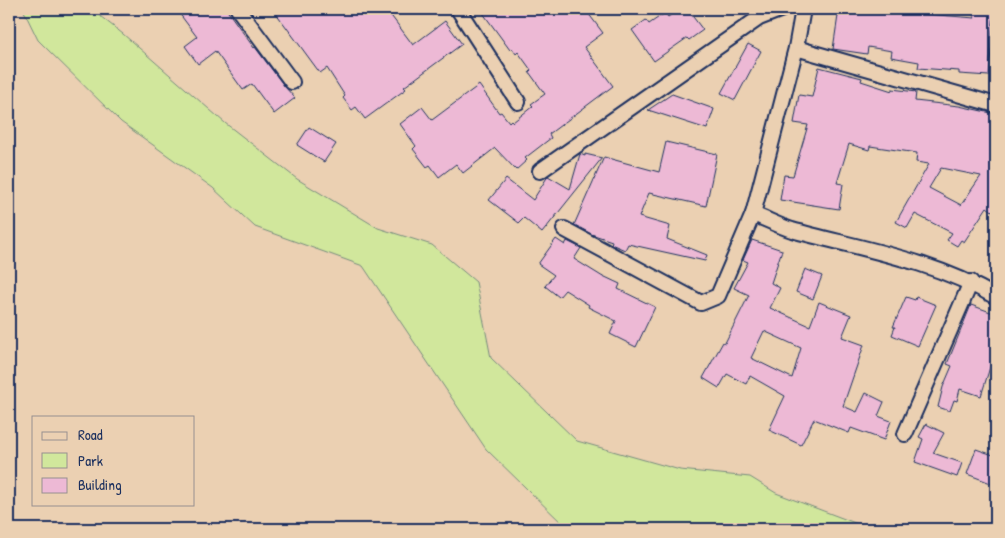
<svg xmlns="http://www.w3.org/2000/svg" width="1005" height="538" viewBox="0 0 1005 538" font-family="'Patrick Hand',sans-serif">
	<rect width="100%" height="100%" fill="#ebd0b2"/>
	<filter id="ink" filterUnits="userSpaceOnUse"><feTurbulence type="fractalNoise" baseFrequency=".02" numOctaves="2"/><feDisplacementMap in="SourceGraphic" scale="10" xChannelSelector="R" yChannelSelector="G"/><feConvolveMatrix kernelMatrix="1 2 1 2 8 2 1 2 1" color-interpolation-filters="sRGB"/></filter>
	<g filter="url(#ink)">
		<!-- green -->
		<polygon fill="#d1e79c" stroke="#768b7d" points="23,9 91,9 123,34 225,123 297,179 378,228 432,245 476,282 491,358 577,441 680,470 750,477 776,493 871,529 568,529 486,449 363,266 255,227 213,188 121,122 38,40"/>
		<!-- building -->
		<g fill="#edb9d5" stroke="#1b2f5e" fill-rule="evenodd">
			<polygon points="176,9 226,9 254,48 255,47 285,87 295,98 274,114 252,84 243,90 215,51 198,64 185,46 197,37"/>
			<polygon points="273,9 386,9 413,45 445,21 462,44 404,87 406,89 365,119 356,107 352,110 343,98 345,96 327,68 320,73"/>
			<polygon points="480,9 585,9 603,33 584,47 613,86 549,134 551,138 525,158 527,160 516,170 495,148 463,173 456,164 439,177 430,165 427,167 413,149 416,146 400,124 422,107 432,120 479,85 499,113 501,112 509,122 511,120 513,122 533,106 531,104 545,94 529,72 531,70 518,52 516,54 512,48 510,50"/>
			<polygon points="679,9 687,9 703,30 689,40 687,38 654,61 632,30 646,20 649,24 665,13 668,17"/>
			<polygon points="839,9 896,9 925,14 975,18 969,9 994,9 989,76 959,74 959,71 918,68 919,62 891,57 892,51 868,47 867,54 833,49"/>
			<polygon points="748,44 761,51 735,100 721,93"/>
			<path d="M819 67 862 78 861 81 892 91V89L916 92 915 101 959 106 996 114V214L987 207 964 242 961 240 957 246 947 240 952 233 915 214 907 228 896 222 929 164 916 162 917 153 870 146 869 150 849 144 837 183 843 184 839 209 780 200 784 175 793 176 808 125 794 123 799 95 812 97ZM941 168 981 176 961 205 929 188Z"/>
			<polygon points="672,94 714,109 707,129 648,110"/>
			<polygon points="309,127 336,144 324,162 297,145"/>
			<polygon points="666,142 717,154 706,206 649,193 639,217 670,226 667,239 707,255 705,261 628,244 625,250 611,244 612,241 591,234 574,225 604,157 659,172"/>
			<polygon points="580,154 585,156 585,154 602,158 542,233 524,218 519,223 489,200 506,179 533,200 548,176 570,189"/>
			<polygon points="556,239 565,245 567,241 581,248 574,259 603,277 603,276 620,284 618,289 655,307 636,347 610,334 616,321 588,307 589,305 565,290 559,297 545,286 554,275 538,264"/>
			<path d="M752 240 782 250 771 283 780 288 770 308 810 326 819 302 851 315 842 337 864 345 843 406 857 412 866 393 884 402 878 416 891 421 884 440 851 428 849 433 814 419 801 445 769 430 785 396 750 376 746 384 727 374 719 388 703 378 723 342 725 343 749 295 734 288 748 262 743 260ZM764 331 801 348 792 378 751 358Z"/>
			<polygon points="805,269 822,276 813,299 796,292"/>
			<polygon points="906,297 915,300 916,297 936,305 918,346 892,335 895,327 893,327"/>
			<polygon points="971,305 996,314 996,348 981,396 960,389 957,401 954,400 950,411 938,407 943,387 952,366 947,364"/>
			<polygon points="926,424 944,433 933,453 962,463 957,477 915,462 923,439 919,437"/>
			<polygon points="976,449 996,456 996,485 967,474"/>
		</g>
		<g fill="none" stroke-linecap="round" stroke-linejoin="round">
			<!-- minor casing -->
			<g stroke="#1b2f5e" stroke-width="18">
				<g id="minor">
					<polyline points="238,9 292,82"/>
					<polyline points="458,9 518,102"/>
					<path d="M803 9 796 48 753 214C766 219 779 226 792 230 862 249 933 260 996 297"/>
					<polyline points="796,48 996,105"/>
					<polyline points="540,171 759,18 782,9"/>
					<polyline points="564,229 701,303 718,296 753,214"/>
					<polyline points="905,434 971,282"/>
				</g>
			</g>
			<!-- minor -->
			<use href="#minor" stroke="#ebd0b2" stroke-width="14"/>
		</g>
	</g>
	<!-- margin -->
	<rect width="1005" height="538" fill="none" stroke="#ebd0b2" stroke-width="30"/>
	<rect x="15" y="15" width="975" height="508" fill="none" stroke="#1b2f5e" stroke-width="2" filter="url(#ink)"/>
	<!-- legend -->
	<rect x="32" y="416" width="162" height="90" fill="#ebd0b2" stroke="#989090"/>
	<rect x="42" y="432" width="25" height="8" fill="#ebd0b2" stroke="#989090"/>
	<text x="78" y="440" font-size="15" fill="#1b2f5e">Road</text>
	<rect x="42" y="453" width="25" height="15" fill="#d1e79c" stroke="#989090"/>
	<text x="78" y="466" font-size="15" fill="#1b2f5e">Park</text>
	<rect x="42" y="478" width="25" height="15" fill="#edb9d5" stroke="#989090"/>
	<text x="78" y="490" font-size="15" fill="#1b2f5e">Building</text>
</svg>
